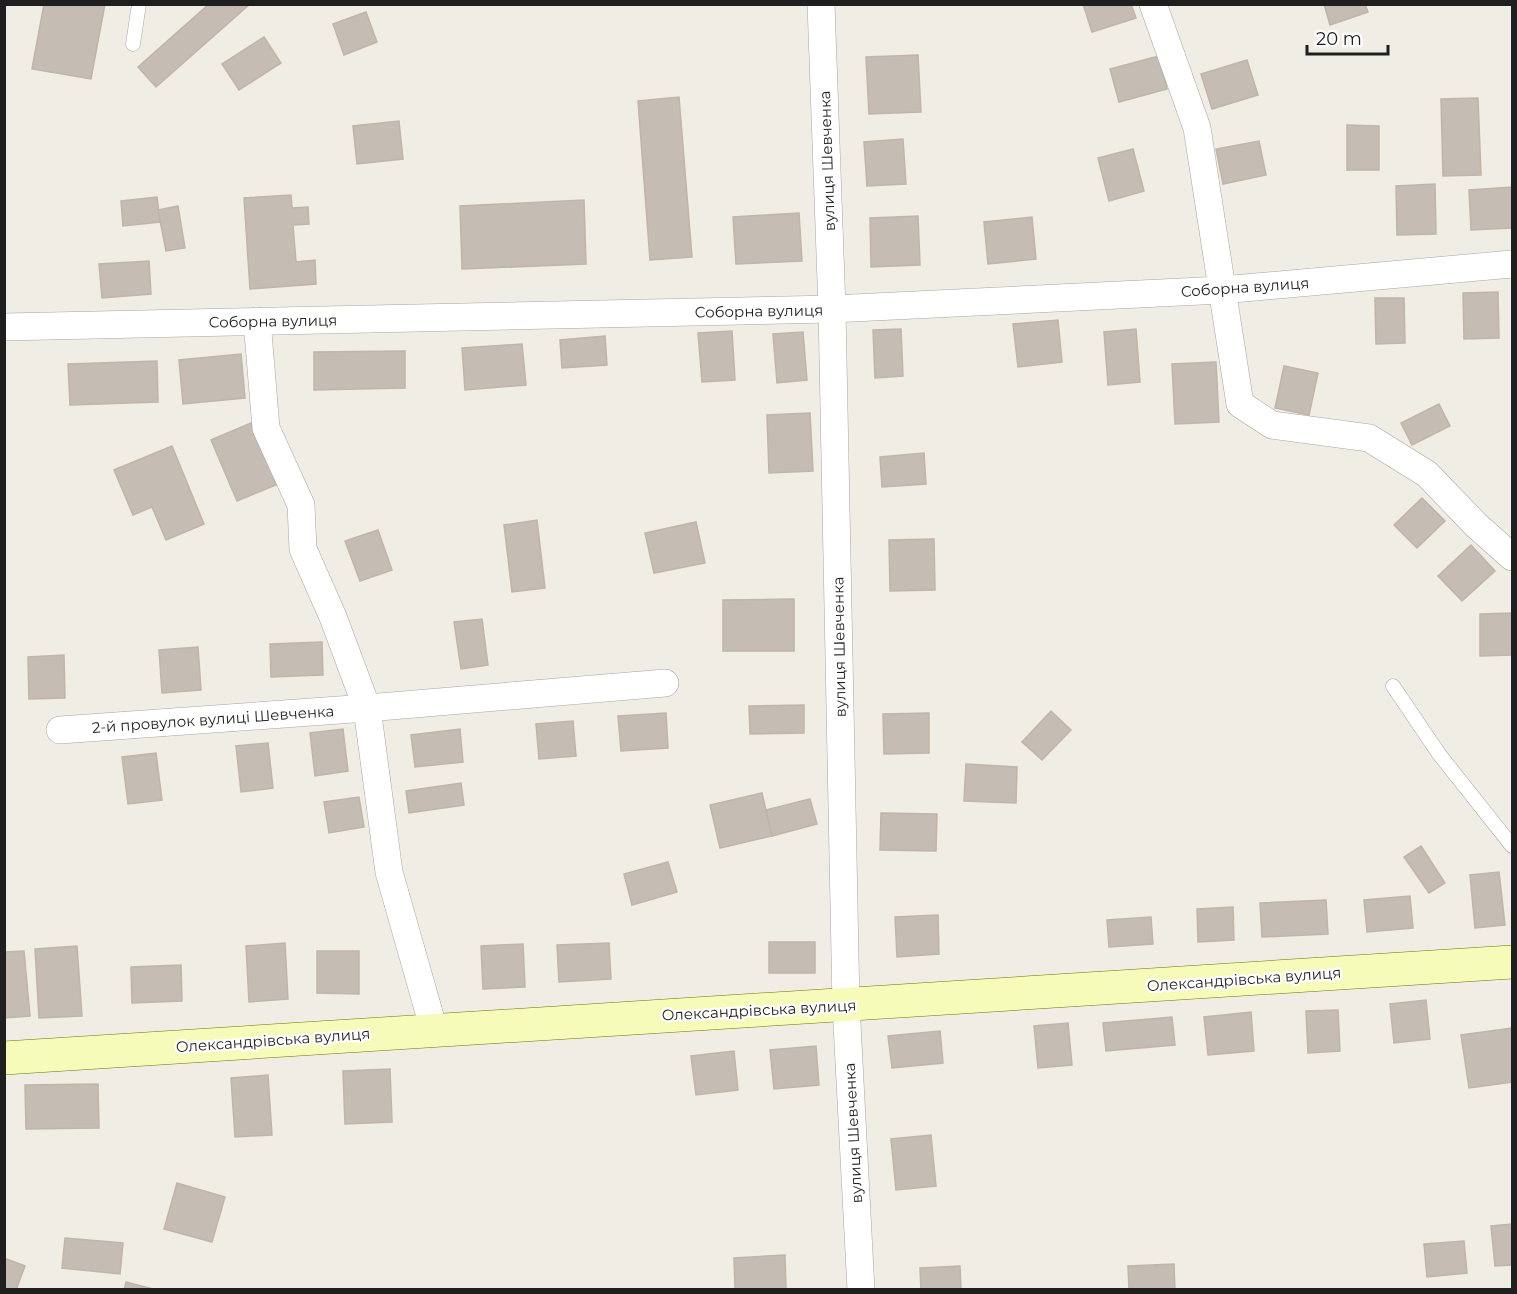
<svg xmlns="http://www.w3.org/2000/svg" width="1517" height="1294" viewBox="0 0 1517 1294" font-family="Montserrat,sans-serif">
	<rect width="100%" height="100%" fill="#f0ede5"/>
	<!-- building -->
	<g fill="#c5bcb4" stroke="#c2b4a7" stroke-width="1.5">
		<polygon points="44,4 105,4 91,79 32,69"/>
		<polygon points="209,4 250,4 156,87 138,67"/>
		<polygon points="1083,4 1131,4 1136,18 1092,32"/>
		<polygon points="1324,4 1365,4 1368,12 1330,25"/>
		<polygon points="366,12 377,42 344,55 333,24"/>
		<polygon points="264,37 281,63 239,90 222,64"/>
		<polygon points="918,55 921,112 869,114 866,57"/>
		<polygon points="1159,56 1167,89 1119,102 1110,69"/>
		<polygon points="1247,60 1258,95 1212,109 1201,74"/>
		<polygon points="679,97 692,257 650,260 638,101"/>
		<polygon points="1478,98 1481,175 1443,176 1441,99"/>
		<polygon points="399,121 403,159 357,164 353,126"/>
		<polygon points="1347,125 1379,126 1379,170 1347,170"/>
		<polygon points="903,139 906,184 867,186 864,142"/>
		<polygon points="1259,141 1266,175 1223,184 1216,149"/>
		<polygon points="1133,149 1144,191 1109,201 1098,158"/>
		<polygon points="1435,184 1436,234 1397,235 1396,186"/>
		<polygon points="1512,187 1512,228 1471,230 1469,190"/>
		<polygon points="291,195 292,208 308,207 309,224 293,225 296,262 315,260 316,284 250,289 244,198"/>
		<polygon points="157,197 160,222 123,226 121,201"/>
		<polygon points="584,200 586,264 462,269 460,206"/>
		<polygon points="178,206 185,248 166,251 158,210"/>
		<polygon points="799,213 802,261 736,264 733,217"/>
		<polygon points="918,216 920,265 871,267 870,218"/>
		<polygon points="1032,217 1036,259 988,264 984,222"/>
		<polygon points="149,261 151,294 102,298 99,264"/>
		<polygon points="1498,292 1499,338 1464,339 1463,293"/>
		<polygon points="1375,298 1404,298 1405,343 1376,344"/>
		<polygon points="1058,320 1062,362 1018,367 1013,324"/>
		<polygon points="901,329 903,376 875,378 873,330"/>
		<polygon points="1136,329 1140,382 1108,385 1104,332"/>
		<polygon points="732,331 735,380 702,382 698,333"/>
		<polygon points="803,332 807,380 777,383 773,334"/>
		<polygon points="605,336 607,365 562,368 560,340"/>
		<polygon points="522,344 526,385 465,390 462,348"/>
		<polygon points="405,351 405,388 314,390 314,352"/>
		<polygon points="241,354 245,398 183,404 179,360"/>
		<polygon points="157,361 158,402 70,405 68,364"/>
		<polygon points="1216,362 1219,422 1175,424 1172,364"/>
		<polygon points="1284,366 1318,373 1309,415 1275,408"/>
		<polygon points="1439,404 1450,426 1412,445 1401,423"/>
		<polygon points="810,413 813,471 769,473 767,415"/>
		<polygon points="251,423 278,484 237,501 211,440"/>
		<polygon points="172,446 204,524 166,540 152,507 133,515 114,470"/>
		<polygon points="924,453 926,484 882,487 880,457"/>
		<polygon points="1422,498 1445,521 1417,548 1394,525"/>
		<polygon points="537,520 545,588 512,592 504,525"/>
		<polygon points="696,522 705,563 654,573 645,533"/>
		<polygon points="378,530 392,570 360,581 345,541"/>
		<polygon points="934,539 935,590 890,591 889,540"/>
		<polygon points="1471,545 1495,571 1462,601 1438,576"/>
		<polygon points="794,599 794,651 723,651 723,600"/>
		<polygon points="1512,613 1512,655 1480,656 1480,614"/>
		<polygon points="482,619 488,665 461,669 454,622"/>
		<polygon points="322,642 323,675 271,677 270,644"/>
		<polygon points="198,647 201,690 162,693 159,650"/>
		<polygon points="64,655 65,698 29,699 28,657"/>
		<polygon points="804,705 804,733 750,734 749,706"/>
		<polygon points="1051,711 1071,730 1042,760 1022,742"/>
		<polygon points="666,713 668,748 621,751 618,716"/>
		<polygon points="929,713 929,753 884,754 883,714"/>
		<polygon points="573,721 576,756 539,759 536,724"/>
		<polygon points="343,729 348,771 315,776 310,733"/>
		<polygon points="460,729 463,762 415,767 411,735"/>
		<polygon points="268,743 273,788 241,792 236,746"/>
		<polygon points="156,753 162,800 128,804 122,757"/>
		<polygon points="966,764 1017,767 1016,803 964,801"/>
		<polygon points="461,783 464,805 409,813 406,791"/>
		<polygon points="762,793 772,836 720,848 710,805"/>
		<polygon points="359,797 364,827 329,833 324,802"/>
		<polygon points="810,799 817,824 772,836 766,810"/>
		<polygon points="881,813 937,814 936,851 880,850"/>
		<polygon points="1421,846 1445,883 1429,893 1404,857"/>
		<polygon points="668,862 677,892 632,905 624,874"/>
		<polygon points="1499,872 1505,925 1475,928 1470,875"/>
		<polygon points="1410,896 1413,928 1367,932 1364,900"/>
		<polygon points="1326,900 1328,934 1262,937 1260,903"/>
		<polygon points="1233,907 1234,940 1198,942 1197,909"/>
		<polygon points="938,915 939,954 897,957 895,917"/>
		<polygon points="1151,917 1153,944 1109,947 1107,920"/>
		<rect x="769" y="942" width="46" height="31"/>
		<polygon points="285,943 288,999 249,1002 246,946"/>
		<polygon points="609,943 611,979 559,982 557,945"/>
		<polygon points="523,944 525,987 483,989 481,946"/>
		<polygon points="77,946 82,1016 39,1018 35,949"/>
		<polygon points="24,951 30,1016 4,1018 4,952"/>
		<polygon points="317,951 359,951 359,994 317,993"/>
		<polygon points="181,965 182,1001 132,1003 131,967"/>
		<polygon points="1426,1000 1430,1039 1394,1043 1390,1004"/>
		<polygon points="1338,1010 1340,1051 1308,1053 1306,1011"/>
		<polygon points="1251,1012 1254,1051 1208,1055 1204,1017"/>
		<polygon points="1172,1017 1175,1045 1106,1051 1103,1023"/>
		<polygon points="1068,1023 1072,1065 1038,1068 1034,1026"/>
		<polygon points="1512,1028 1512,1082 1469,1088 1461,1035"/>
		<polygon points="940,1031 943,1063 892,1068 888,1036"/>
		<polygon points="816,1046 819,1085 774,1089 770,1050"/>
		<polygon points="734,1051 738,1090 696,1095 691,1056"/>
		<polygon points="390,1069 392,1122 345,1124 343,1071"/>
		<polygon points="268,1075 272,1135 235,1137 231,1078"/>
		<polygon points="98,1084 99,1128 26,1129 25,1085"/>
		<polygon points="931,1135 936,1186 896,1190 891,1139"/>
		<polygon points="177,1183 225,1197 212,1242 164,1229"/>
		<polygon points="1512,1224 1512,1265 1495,1266 1491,1226"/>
		<polygon points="65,1238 123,1243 120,1274 62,1268"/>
		<polygon points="1464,1241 1467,1273 1427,1277 1424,1244"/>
		<polygon points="785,1255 786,1290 735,1290 734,1258"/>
		<polygon points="4,1258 25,1266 16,1290 4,1290"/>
		<polygon points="1174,1264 1175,1290 1129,1290 1128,1266"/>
		<polygon points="960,1266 961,1290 921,1290 920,1268"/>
		<polygon points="126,1282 157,1290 124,1290"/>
	</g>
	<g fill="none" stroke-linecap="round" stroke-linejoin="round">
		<!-- service casing -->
		<g stroke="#a6a6a6" stroke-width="15">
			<g id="service">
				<polyline points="133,44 139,4"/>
				<polyline points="1393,686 1439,754 1512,846"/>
			</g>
		</g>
		<!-- minor casing -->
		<g stroke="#a6a6a6" stroke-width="28">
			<g id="minor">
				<polyline points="821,4 832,309 846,1005 861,1290"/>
				<polyline points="1153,4 1197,128 1240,404 1272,425 1369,438 1427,474 1476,525 1512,557"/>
				<polyline points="257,321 266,428 301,505 303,549 333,617 367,708 389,872 434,1030"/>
				<polyline points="4,327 832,309 1222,290 1512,264"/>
				<polyline points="60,730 367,708 665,683"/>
			</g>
		</g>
		<!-- secondary casing -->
		<g stroke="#6a7903" stroke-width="34">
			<polyline id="secondary" points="4,1058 1512,962"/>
		</g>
		<!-- service -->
		<use href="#service" stroke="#fff" stroke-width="14"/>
		<!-- minor -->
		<use href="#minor" stroke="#fff" stroke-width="27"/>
		<!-- secondary -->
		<use href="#secondary" stroke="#f6fbb9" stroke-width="33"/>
	</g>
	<g text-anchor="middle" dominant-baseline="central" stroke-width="4.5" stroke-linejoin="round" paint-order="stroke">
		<!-- street labels -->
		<g font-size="15" fill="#1f1f1f" stroke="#fff">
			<text transform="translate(827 161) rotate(-92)">вулиця Шевченка</text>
			<text transform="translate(1245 287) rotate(-4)">Соборна вулиця</text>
			<text transform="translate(759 311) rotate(-1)">Соборна вулиця</text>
			<text transform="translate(273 321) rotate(-1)">Соборна вулиця</text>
			<text transform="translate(839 647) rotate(-91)">вулиця Шевченка</text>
			<text transform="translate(213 719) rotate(-4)">2-й провулок вулиці Шевченка</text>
			<text transform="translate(1244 979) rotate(-4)">Олександрівська вулиця</text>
			<text transform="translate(759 1010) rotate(-3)">Олександрівська вулиця</text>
			<text transform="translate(273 1040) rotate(-4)">Олександрівська вулиця</text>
			<text transform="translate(853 1133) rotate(-93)">вулиця Шевченка</text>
		</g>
	</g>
	<!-- border -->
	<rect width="1517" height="1294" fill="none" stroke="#1f1f1f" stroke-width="12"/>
	<!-- scale -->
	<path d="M1307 45v9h81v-9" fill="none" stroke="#1f1f1f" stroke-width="3"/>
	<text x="1316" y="45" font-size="18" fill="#1f1f1f" stroke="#ffffff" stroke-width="4.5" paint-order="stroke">20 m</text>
</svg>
